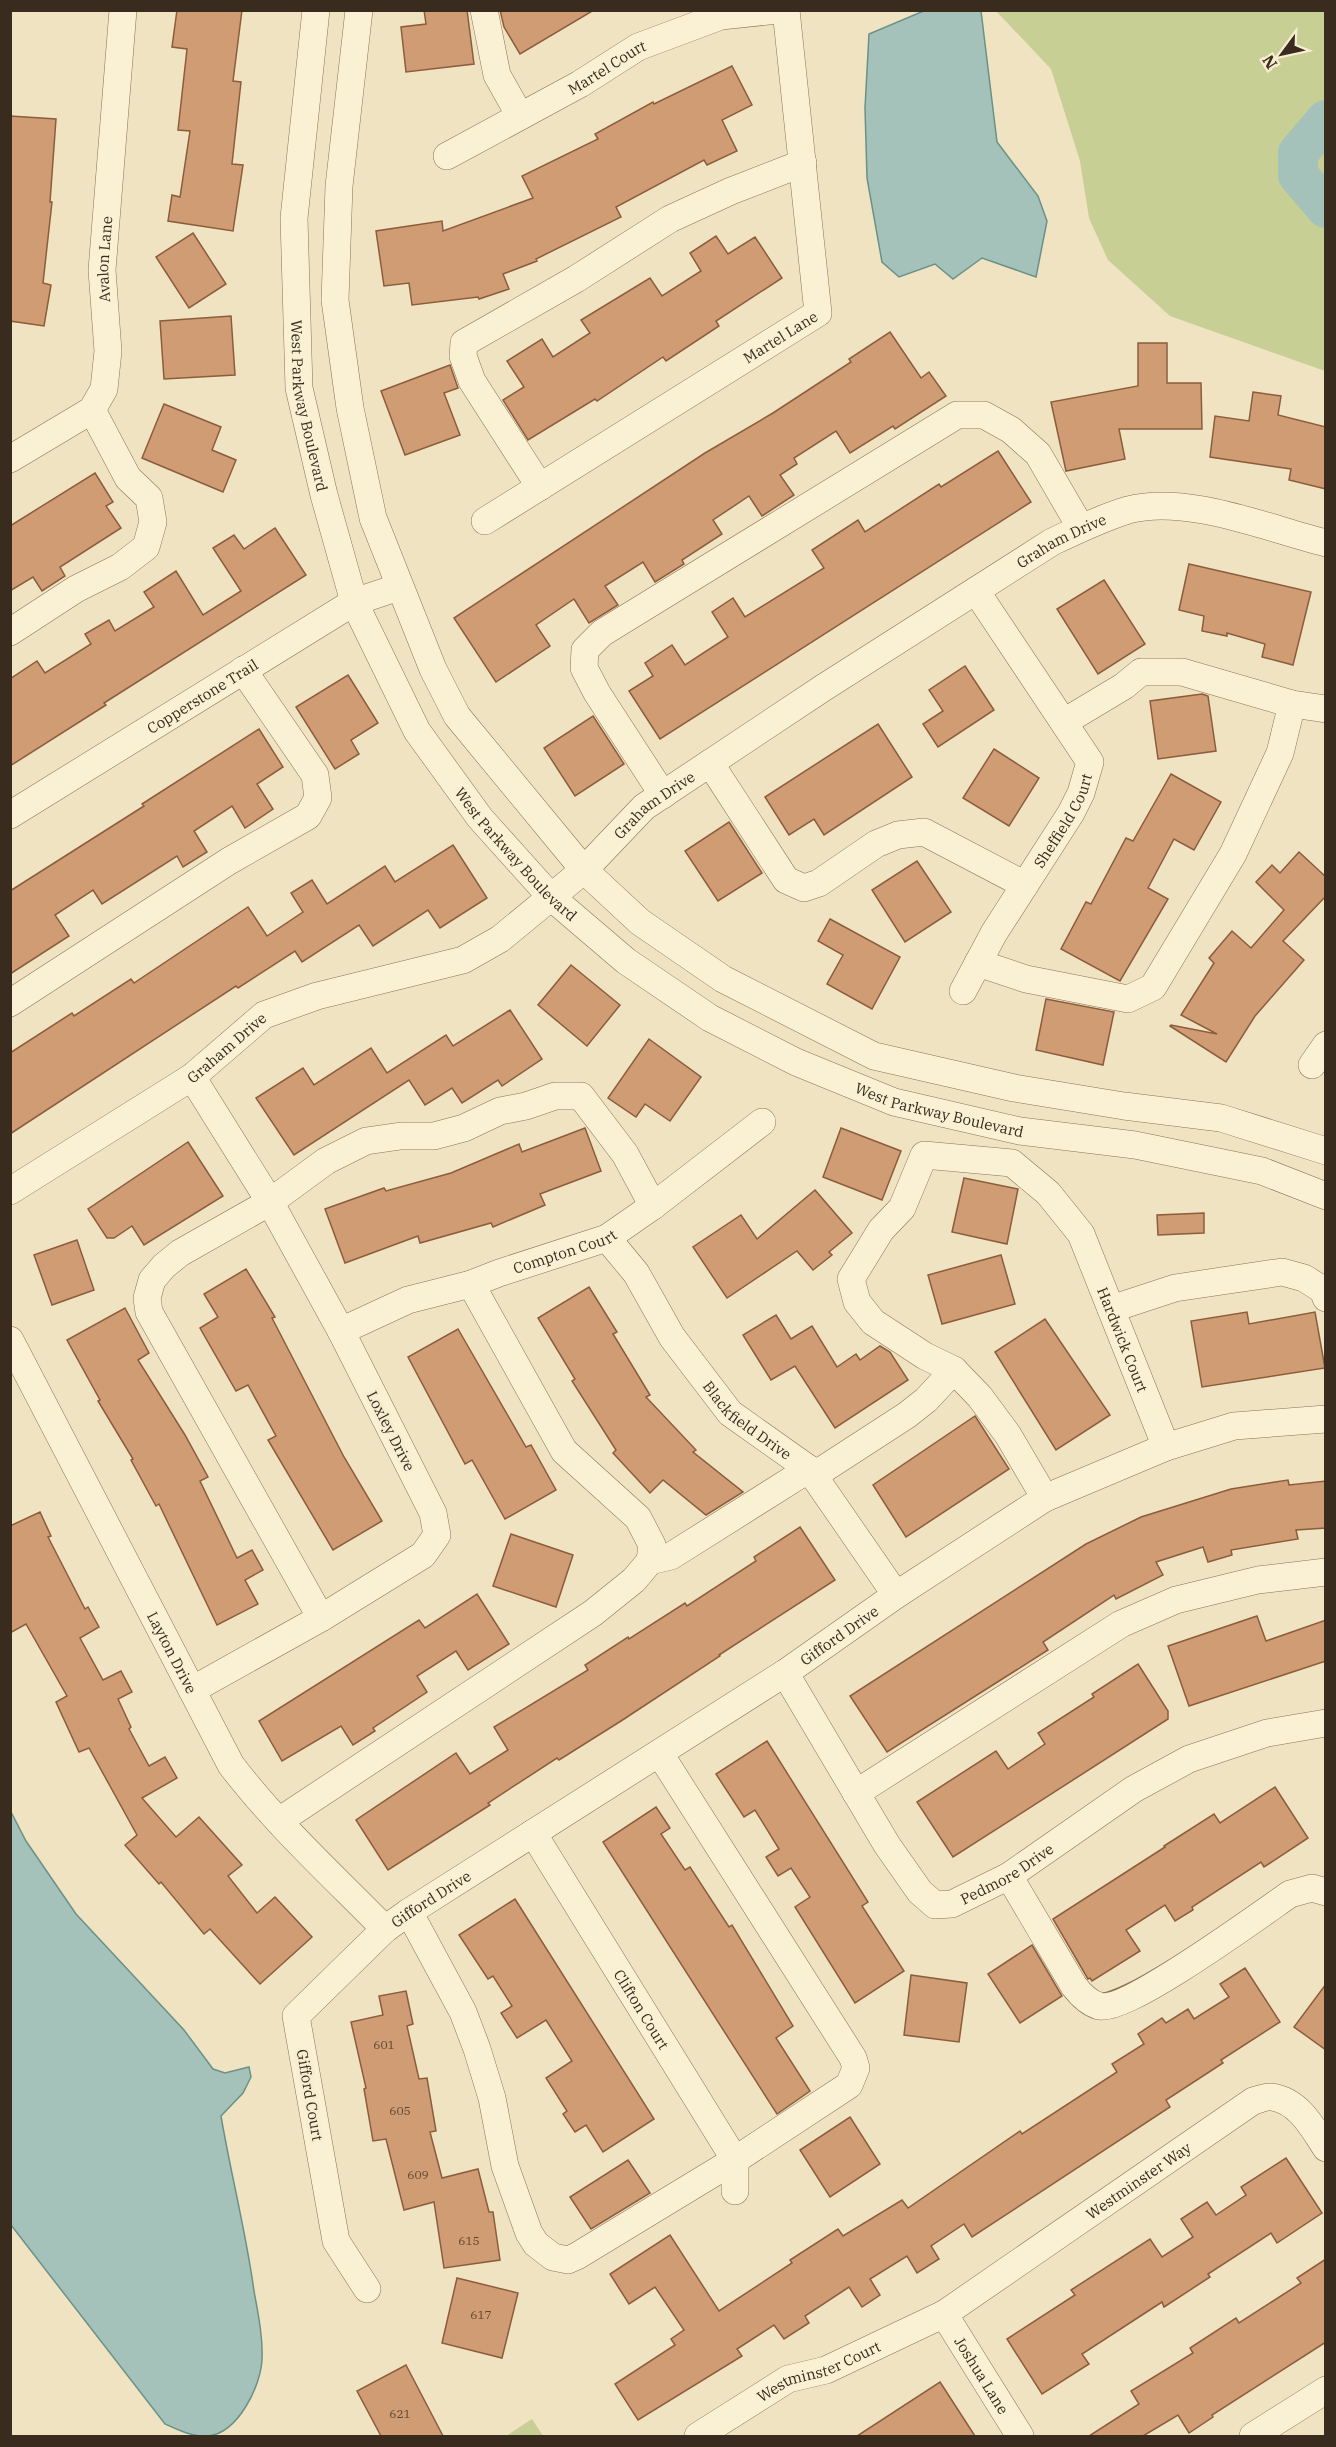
<svg xmlns="http://www.w3.org/2000/svg" width="1336" height="2447" viewBox="0 0 1336 2447" font-family="'IBM Plex Serif',serif">
	<rect width="100%" height="100%" fill="#f0e3c1"/>
	<!-- green -->
	<g fill="#c7cf94">
		<polygon points="996,11 1325,11 1325,371 1170,316 1108,260 1089,218 1080,161 1051,69"/>
		<polygon points="532,2419 543,2436 506,2436"/>
	</g>
	<!-- water -->
	<g fill="#a4c2ba" stroke="#6a9188" stroke-width="1.5">
		<polygon points="926,10 981,11 997,142 1038,196 1047,221 1036,277 982,258 953,279 935,264 899,277 882,262 867,178 865,108 869,34"/>
		<path d="M10 1810 26 1841 76 1914 184 2030 213 2069 225 2073 249 2067 251 2077 243 2093 221 2116C231 2175 246 2232 254 2291 258 2313 263 2337 262 2359 261 2386 238 2433 208 2436 193 2437 178 2430 165 2424L11 2225Z"/>
	</g>
	<g fill="none" stroke-linecap="round" stroke-linejoin="round">
		<!-- river -->
		<polyline stroke="#a4c2ba" stroke-width="40" points="1326,120 1298,153 1298,175 1326,208"/>
	</g>
	<!-- building -->
	<g fill="#d09c74" stroke="#8b5d3c" stroke-width="1.5">
		<polygon points="177,10 242,10 233,81 241,82 232,164 243,165 233,231 168,221 172,195 180,197 190,131 178,130 187,49 172,47"/>
		<polygon points="424,10 467,10 474,64 406,72 401,27 426,24"/>
		<polygon points="500,10 594,10 520,54 504,27"/>
		<polygon points="732,66 752,105 722,120 737,151 707,165 704,160 616,207 621,217 536,259 537,261 503,274 509,289 479,299 478,297 412,305 409,283 384,286 376,231 442,221 443,231 533,198 522,176 598,139 595,134 653,102 654,104"/>
		<polygon points="10,116 56,119 50,202 52,202 43,283 51,285 44,326 10,321"/>
		<polygon points="193,233 226,284 189,308 156,257"/>
		<polygon points="716,236 728,254 755,237 782,278 716,321 719,326 666,361 663,357 597,401 595,399 528,440 503,400 524,387 507,361 542,339 553,357 590,333 581,320 650,278 662,296 701,271 690,253"/>
		<polygon points="231,316 235,375 164,379 160,321"/>
		<polygon points="890,332 921,378 929,372 946,396 895,429 893,426 850,453 836,431 794,458 797,464 780,475 794,495 762,516 749,496 713,520 722,534 682,560 684,564 655,582 643,562 605,586 618,605 589,623 574,599 536,625 550,646 496,682 454,618 705,453 773,413 851,362 849,359"/>
		<polygon points="1138,343 1167,343 1167,383 1201,383 1202,429 1119,429 1125,459 1066,471 1051,402 1138,386"/>
		<polygon points="450,365 458,388 444,393 460,435 405,455 381,391"/>
		<polygon points="1253,392 1281,396 1278,415 1326,427 1326,489 1289,480 1291,469 1210,457 1215,416 1249,421"/>
		<polygon points="164,404 221,427 212,450 236,460 223,492 142,458"/>
		<polygon points="998,451 1031,502 660,739 629,691 653,676 645,663 672,645 685,665 728,637 712,612 733,598 745,617 824,568 812,550 858,520 865,532 939,484 941,487"/>
		<polygon points="95,473 113,502 106,506 121,528 60,567 65,576 42,591 33,577 10,591 10,526"/>
		<polygon points="275,528 306,575 104,703 106,705 10,766 10,679 37,661 45,673 91,644 85,634 109,620 115,631 154,607 144,592 176,571 203,615 241,591 213,548 234,535 244,549"/>
		<polygon points="1189,564 1311,592 1293,665 1262,657 1265,644 1227,633 1227,636 1202,631 1204,616 1179,610"/>
		<polygon points="1104,580 1145,644 1098,674 1057,609"/>
		<polygon points="965,666 994,710 938,747 923,724 943,711 929,690"/>
		<polygon points="348,675 378,723 351,740 359,754 335,769 296,707"/>
		<polygon points="1202,694 1208,696 1216,751 1158,759 1150,701"/>
		<polygon points="593,716 624,764 575,796 544,748"/>
		<polygon points="878,724 912,777 824,835 814,819 789,835 765,797"/>
		<polygon points="259,729 283,767 257,784 273,809 245,828 232,806 194,831 207,852 183,867 177,856 102,904 93,890 55,915 69,936 10,974 10,891 144,806 142,804"/>
		<polygon points="994,749 1039,778 1009,826 963,798"/>
		<polygon points="1171,774 1221,802 1194,850 1174,839 1148,888 1168,899 1120,981 1061,949 1086,902 1091,904 1126,838 1133,841"/>
		<polygon points="729,822 762,873 718,901 685,851"/>
		<polygon points="453,845 487,898 440,928 428,910 373,946 359,925 302,962 295,951 238,988 236,986 10,1134 10,1053 72,1013 74,1016 131,979 134,983 248,907 267,936 303,912 291,893 312,880 327,904 385,866 395,882"/>
		<polygon points="1299,852 1326,877 1326,896 1283,941 1304,960 1255,1016 1226,1062 1170,1026 1171,1025 1217,1034 1181,1015 1214,963 1209,958 1232,931 1251,948 1284,910 1256,882 1272,865 1280,873"/>
		<polygon points="917,861 951,912 905,942 872,890"/>
		<polygon points="830,919 900,957 872,1009 827,984 843,955 818,941"/>
		<polygon points="571,965 620,1005 587,1046 538,1005"/>
		<polygon points="1046,999 1114,1012 1103,1065 1036,1050"/>
		<polygon points="510,1010 542,1059 502,1086 498,1080 462,1103 452,1088 425,1105 409,1080 294,1155 256,1098 303,1068 314,1085 371,1048 387,1073 446,1035 453,1046"/>
		<polygon points="649,1039 701,1077 670,1121 645,1104 636,1117 608,1098"/>
		<polygon points="585,1128 601,1171 540,1194 545,1205 493,1227 491,1223 420,1243 418,1236 345,1263 325,1209 384,1188 386,1191 451,1173 519,1144 522,1152"/>
		<polygon points="841,1128 901,1151 882,1200 823,1177"/>
		<polygon points="188,1142 223,1196 144,1245 132,1226 114,1238 107,1238 88,1209"/>
		<polygon points="964,1178 1018,1189 1007,1244 952,1232"/>
		<polygon points="815,1190 852,1233 829,1252 832,1255 813,1270 797,1251 727,1298 693,1247 741,1215 757,1239"/>
		<polygon points="1204,1213 1204,1233 1158,1235 1157,1215"/>
		<polygon points="77,1240 94,1290 52,1305 34,1255"/>
		<polygon points="1001,1255 1015,1304 942,1324 928,1275"/>
		<polygon points="246,1269 275,1317 272,1318 344,1457 382,1521 333,1550 268,1440 276,1436 248,1385 236,1391 200,1328 218,1317 204,1294"/>
		<polygon points="589,1287 617,1332 613,1334 650,1395 646,1397 696,1450 693,1452 743,1492 706,1515 663,1480 650,1493 613,1453 616,1450 572,1381 575,1379 538,1318"/>
		<polygon points="125,1308 149,1353 138,1360 185,1435 208,1477 200,1481 237,1558 252,1550 263,1570 245,1580 258,1604 217,1625 159,1504 156,1506 131,1460 133,1459 98,1401 100,1400 67,1340"/>
		<polygon points="1247,1312 1249,1324 1315,1312 1325,1368 1202,1387 1191,1321"/>
		<polygon points="776,1315 791,1339 812,1326 837,1367 856,1354 860,1360 880,1346 890,1352 908,1380 835,1428 795,1366 771,1380 743,1335"/>
		<polygon points="1045,1319 1110,1415 1056,1450 995,1352"/>
		<polygon points="458,1329 526,1447 531,1445 556,1490 505,1519 472,1460 465,1464 408,1357"/>
		<polygon points="975,1416 1009,1469 906,1537 873,1485"/>
		<polygon points="1288,1480 1289,1485 1326,1481 1326,1528 1296,1530 1298,1539 1231,1550 1232,1555 1208,1562 1203,1547 1156,1562 1163,1575 1116,1599 1114,1595 1043,1642 1048,1650 887,1752 850,1696 1086,1544 1141,1517 1231,1489"/>
		<polygon points="40,1512 51,1536 48,1537 85,1609 88,1607 99,1627 80,1638 103,1680 121,1671 132,1692 118,1699 131,1727 129,1729 149,1766 165,1757 177,1778 142,1798 176,1837 199,1817 242,1865 228,1876 257,1913 275,1897 312,1937 260,1984 210,1929 204,1934 161,1882 159,1884 125,1845 137,1835 89,1748 79,1752 56,1702 67,1696 26,1624 10,1633 10,1526"/>
		<polygon points="800,1527 835,1580 719,1655 720,1656 621,1721 559,1760 557,1758 488,1803 490,1805 388,1870 356,1820 456,1753 470,1774 508,1750 494,1727 588,1670 585,1665 628,1637 629,1639 685,1603 687,1606 756,1561 754,1557"/>
		<polygon points="511,1534 573,1555 556,1607 493,1586"/>
		<polygon points="477,1594 509,1644 468,1670 456,1651 417,1676 427,1692 373,1728 375,1731 353,1745 341,1726 282,1761 259,1721 419,1620 425,1628"/>
		<polygon points="1257,1616 1266,1641 1326,1620 1326,1661 1189,1706 1168,1646"/>
		<polygon points="1138,1664 1168,1711 1168,1719 953,1857 917,1802 996,1751 1008,1769 1045,1744 1038,1733 1094,1697 1092,1694"/>
		<polygon points="767,1741 868,1902 862,1906 904,1971 855,2003 795,1907 810,1897 791,1868 778,1876 766,1857 779,1849 755,1810 744,1817 716,1774"/>
		<polygon points="1275,1787 1308,1838 1264,1867 1261,1862 1192,1907 1193,1910 1175,1921 1165,1905 1126,1930 1140,1951 1092,1981 1090,1978 1088,1979 1053,1919 1165,1847 1164,1846 1214,1814 1220,1823"/>
		<polygon points="656,1807 670,1828 661,1834 685,1870 690,1867 729,1927 732,1925 793,2026 776,2038 810,2091 777,2114 603,1842"/>
		<polygon points="515,1899 654,2119 603,2152 586,2125 575,2132 563,2114 567,2111 546,2078 572,2061 546,2020 517,2038 501,2013 512,2006 493,1976 488,1979 459,1935"/>
		<polygon points="1032,1945 1062,1996 1020,2023 988,1974"/>
		<polygon points="1245,1968 1280,2022 1221,2060 1223,2063 1166,2100 1170,2107 972,2237 964,2224 931,2246 939,2259 917,2273 907,2256 870,2279 880,2295 862,2307 849,2287 805,2316 809,2323 784,2339 774,2325 737,2349 742,2356 638,2420 615,2384 675,2345 671,2339 684,2330 655,2287 629,2304 610,2274 670,2235 719,2311 792,2263 790,2260 838,2229 843,2236 902,2200 908,2208 1020,2131 1022,2134 1117,2072 1112,2064 1144,2044 1138,2034 1162,2018 1166,2023 1188,2009 1194,2019 1229,1997 1220,1984"/>
		<polygon points="911,1975 967,1983 959,2042 904,2035"/>
		<polygon points="1326,1984 1326,2050 1294,2027"/>
		<polygon points="406,1991 413,2024 407,2026 419,2079 427,2078 436,2131 430,2132 442,2178 478,2169 489,2212 493,2212 500,2260 444,2268 434,2202 404,2210 386,2139 373,2141 364,2089 366,2088 351,2022 383,2015 379,1996"/>
		<polygon points="850,2117 880,2164 830,2197 800,2150"/>
		<polygon points="1286,2158 1322,2213 1277,2243 1271,2233 1208,2274 1210,2277 1164,2307 1162,2302 1082,2354 1089,2364 1042,2394 1007,2339 1075,2295 1071,2290 1150,2239 1162,2257 1193,2237 1181,2219 1207,2202 1216,2215 1246,2195 1241,2187"/>
		<polygon points="628,2160 650,2193 591,2229 570,2197"/>
		<polygon points="1326,2259 1326,2342 1212,2415 1213,2417 1189,2433 1178,2415 1143,2436 1089,2436 1139,2404 1131,2391 1193,2353 1190,2348 1236,2318 1239,2323 1301,2283 1297,2278"/>
		<polygon points="457,2278 518,2293 502,2358 442,2343"/>
		<polygon points="406,2365 443,2436 381,2436 357,2391"/>
		<polygon points="940,2382 975,2436 857,2436"/>
	</g>
	<g fill="none" stroke-linecap="round" stroke-linejoin="round">
		<!-- minor casing -->
		<g stroke="#8b7357" stroke-width="28">
			<g id="minor">
				<path id="s1" d="M316 10 294 218 299 388 324 495 354 602 417 731 480 818 551 897 626 961 710 1018 796 1062 894 1102 1020 1131 1135 1145 1262 1171 1326 1196"/>
				<polyline points="359,10 339,186 335,300 350,408 373,518 433,669 457,716 584,870 640,922 723,979 874,1056 1014,1088 1124,1106 1221,1118 1326,1151"/>
				<polyline points="484,10 497,75 520,116"/>
				<path id="s2" d="M447 156 580 84 638 47 721 16 779 10"/>
				<path id="s3" d="M10 459 92 410 104 389 108 351 102 270 123 10"/>
				<polyline points="540,487 472,381 463,356 464,343 576,279 670,219 731,191 803,163"/>
				<path id="s4" d="M485 521 818 313 786 10"/>
				<polyline points="10,632 76,589 120,567 146,547 153,522 149,498 128,478 92,410"/>
				<polyline points="1064,722 1124,686 1141,672 1182,672 1292,704 1326,709"/>
				<polyline points="710,763 786,880 804,888 819,883 876,844 898,835 924,832 1025,885"/>
				<polyline points="663,795 597,693 584,668 585,650 602,633 957,415 984,415 1011,430 1038,454 1081,528"/>
				<path id="s5" d="M10 815 354 602 399 587"/>
				<polyline points="978,963 1026,979 1128,999 1153,987 1233,854 1280,753 1292,704"/>
				<path id="s6" d="M963 991 994 933 1071 813 1081 793 1090 762 976 591"/>
				<polyline points="10,1003 229,861 308,816 318,798 315,775 243,670"/>
				<polyline points="1312,1065 1326,1045"/>
				<path id="s7" d="M10 1191 192 1077 264 1015 317 996 463 960 500 939 584 870 644 807 823 688 1052 542C1077 530 1102 518 1128 510 1187 494 1269 529 1326 543"/>
				<path id="s8" d="M607 1238 636 1273 672 1337 730 1413 809 1469 896 1595"/>
				<polyline points="471,1284 564,1451 638,1518 652,1545 650,1561"/>
				<polyline points="1111,1309 1175,1288 1282,1272 1304,1278 1323,1290 1326,1298"/>
				<path id="s9" d="M341 1331 408 1300 471 1284 499 1273 607 1238 653 1206 762 1122"/>
				<path id="s10" d="M10 1340 231 1765C276 1824 332 1875 385 1929"/>
				<polyline points="813,1476 907,1415 926,1400 954,1370"/>
				<path id="s11" d="M1045 1498 1008 1435 980 1397 954 1370 925 1356 873 1322 857 1302 851 1279 881 1230 902 1208 924 1155 1012 1163 1048 1193 1081 1234 1166 1447"/>
				<polyline points="321,1618 149,1312 147,1298 152,1280 164,1266 180,1253 270,1202 326,1161 366,1141 401,1136 434,1136 464,1128 500,1111 526,1106 555,1096 581,1096 625,1154 653,1206"/>
				<path id="s12" d="M785 1673 887 1845 920 1892 935 1905 952 1904 1009 1876 1134 1789 1189 1759 1267 1733 1326 1723"/>
				<polyline points="192,1690 321,1618 423,1555 437,1535 433,1513 341,1331 270,1202 192,1077"/>
				<polyline points="856,1793 1121,1624 1176,1600 1258,1580 1326,1572"/>
				<polyline points="279,1821 593,1613 634,1580 650,1561 671,1556 809,1469"/>
				<path id="s13" d="M533 1833 735 2160V2191"/>
				<path d="M1009 1876 1074 1986C1080 1994 1089 2003 1099 2006 1126 2013 1261 1914 1290 1894L1312 1888 1326 1892"/>
				<polyline points="409,1912 463,2012 477,2049 492,2098 505,2166 529,2233 536,2244 553,2257 568,2260 577,2256 735,2160 849,2085 856,2068 853,2058 660,1754"/>
				<path id="s14" d="M367 2289 336 2241 296 2016 385 1929 409 1912 785 1673 896 1595 1045 1498 1166 1447 1234 1426 1326 1419"/>
				<path id="s15" d="M944 2314 1020 2436"/>
				<path id="s16" d="M698 2436 788 2379 826 2370 944 2314 1253 2101C1258 2100 1266 2096 1272 2097 1299 2101 1313 2128 1326 2148"/>
				<polyline points="1253,2436 1326,2390"/>
			</g>
		</g>
		<!-- minor -->
		<use href="#minor" stroke="#faf0d4" stroke-width="27"/>
	</g>
	<g text-anchor="middle" dominant-baseline="central" stroke-width="6" stroke-linejoin="round" paint-order="stroke">
		<!-- number labels -->
		<g font-size="12" fill="#5f4733">
			<text x="384" y="2044">601</text>
			<text x="400" y="2110">605</text>
			<text x="418" y="2174">609</text>
			<text x="469" y="2240">615</text>
			<text x="481" y="2314">617</text>
			<text x="400" y="2413">621</text>
		</g>
		<!-- street labels -->
		<g font-size="15" fill="#392b1d" stroke="#f7edd1">
			<text stroke="none"><textPath href="#s2" startOffset="183">Martel Court</textPath></text>
			<text stroke="none"><textPath href="#s3" startOffset="250">Avalon Lane</textPath></text>
			<text stroke="none"><textPath href="#s4" startOffset="348">Martel Lane</textPath></text>
			<text stroke="none"><textPath href="#s1" startOffset="398">West Parkway Boulevard</textPath></text>
			<text stroke="none"><textPath href="#s7" startOffset="1250">Graham Drive</textPath></text>
			<text stroke="none"><textPath href="#s5" startOffset="226">Copperstone Trail</textPath></text>
			<text stroke="none"><textPath href="#s7" startOffset="764">Graham Drive</textPath></text>
			<text stroke="none"><textPath href="#s6" startOffset="198">Sheffield Court</textPath></text>
			<text stroke="none"><textPath href="#s1" startOffset="902">West Parkway Boulevard</textPath></text>
			<text stroke="none"><textPath href="#s7" startOffset="260">Graham Drive</textPath></text>
			<text stroke="none"><textPath href="#s1" startOffset="1406">West Parkway Boulevard</textPath></text>
			<text stroke="none"><textPath href="#s9" startOffset="238">Compton Court</textPath></text>
			<text stroke="none"><textPath href="#s11" startOffset="748">Hardwick Court</textPath></text>
			<text stroke="none"><textPath href="#s8" startOffset="232">Blackfield Drive</textPath></text>
			<text transform="translate(391 1431) rotate(63)">Loxley Drive</text>
			<text stroke="none"><textPath href="#s14" startOffset="951">Gifford Drive</textPath></text>
			<text stroke="none"><textPath href="#s10" startOffset="352">Layton Drive</textPath></text>
			<text stroke="none"><textPath href="#s12" startOffset="357">Pedmore Drive</textPath></text>
			<text stroke="none"><textPath href="#s14" startOffset="465">Gifford Drive</textPath></text>
			<text stroke="none"><textPath href="#s13" startOffset="207">Clifton Court</textPath></text>
			<text transform="translate(310 2095) rotate(80)">Gifford Court</text>
			<text stroke="none"><textPath href="#s16" startOffset="512">Westminster Way</textPath></text>
			<text stroke="none"><textPath href="#s16" startOffset="138">Westminster Court</textPath></text>
			<text stroke="none"><textPath href="#s15" startOffset="72">Joshua Lane</textPath></text>
		</g>
	</g>
	<!-- border -->
	<rect width="1336" height="2447" fill="none" stroke="#392b1d" stroke-width="24"/>
	<!-- north arrow -->
	<g transform="translate(1282 54) rotate(237)" stroke="#f7edd1" stroke-width="4.5" paint-order="stroke">
	<path d="M0-4.5L10 22L0 15L-10 22Z" fill="#392b1d"/>
	<text y="-9" font-size="16" font-weight="bold" text-anchor="middle" fill="#392b1d">N</text>
	</g>
</svg>
